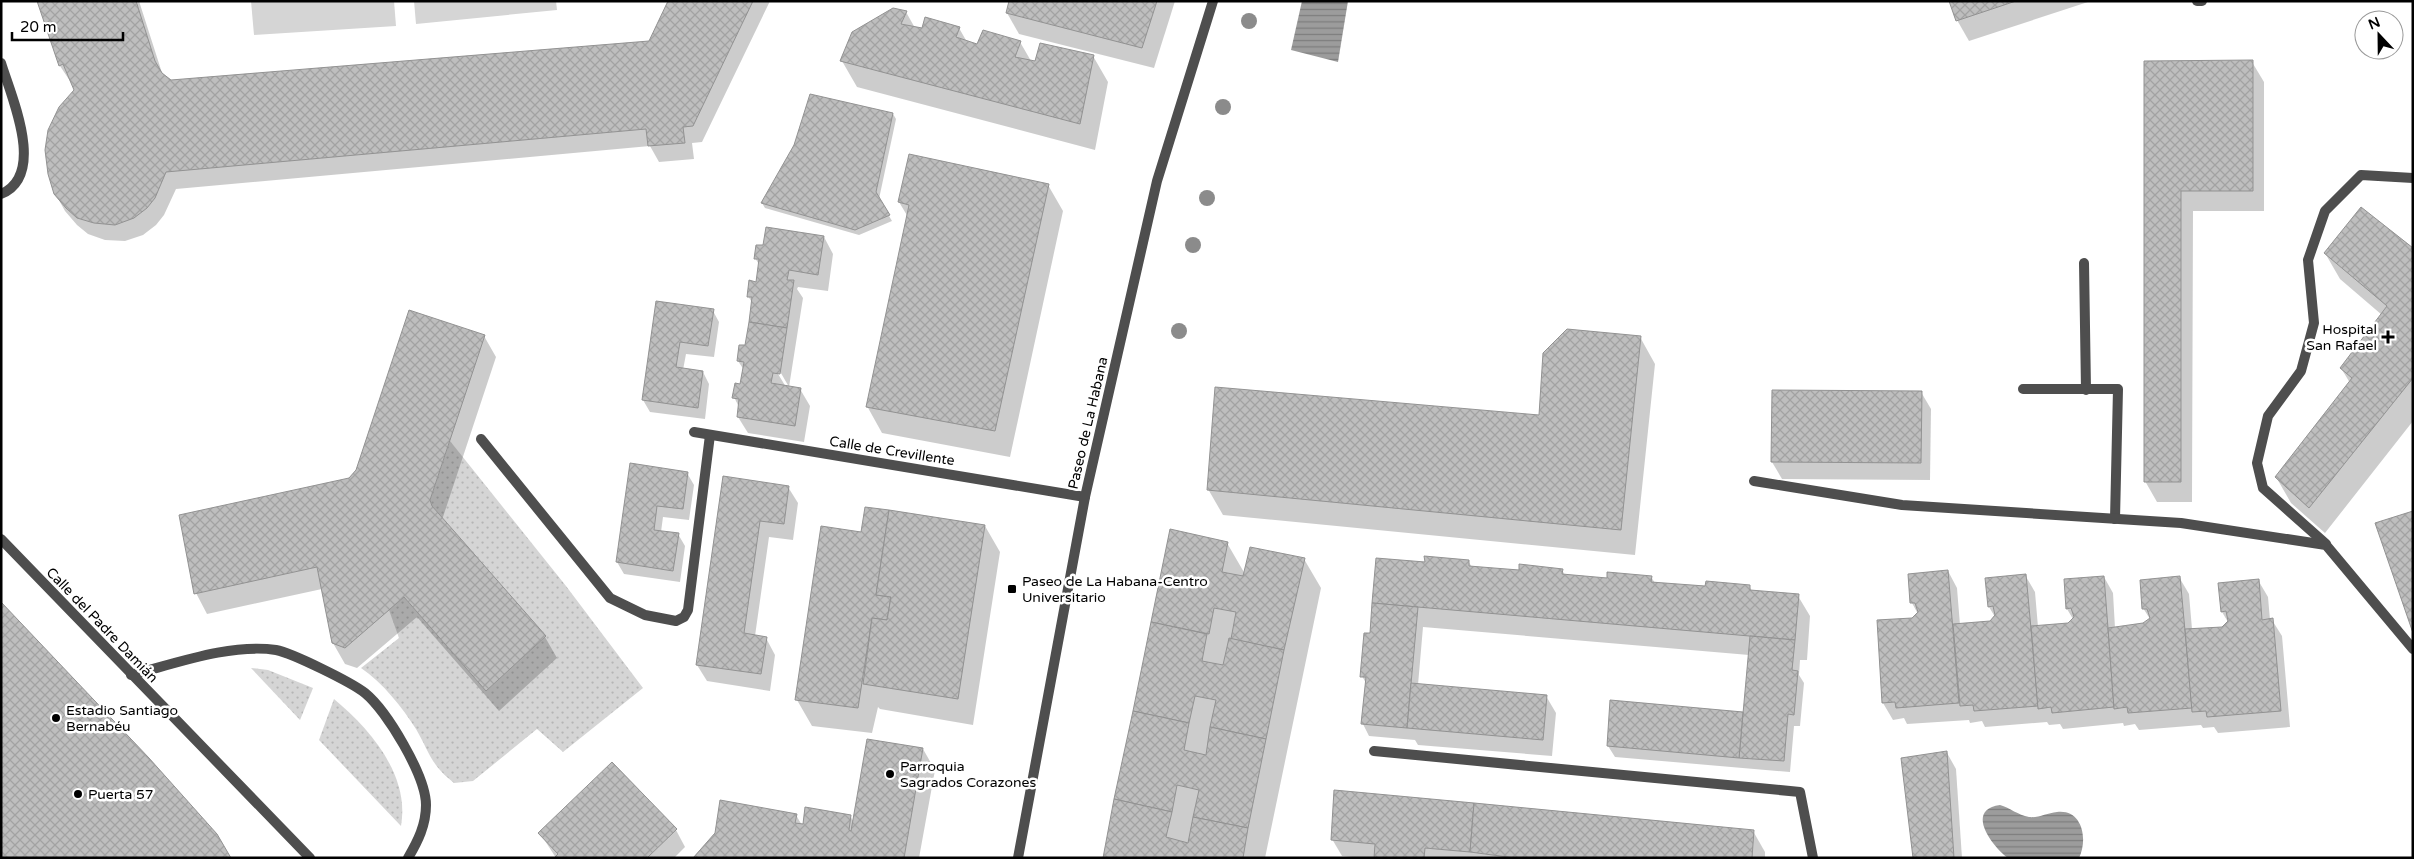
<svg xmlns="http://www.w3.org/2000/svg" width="2414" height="859" viewBox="0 0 2414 859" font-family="'Varela Round',sans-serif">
	<defs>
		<pattern id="grass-dots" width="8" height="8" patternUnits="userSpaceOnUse" patternTransform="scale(1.25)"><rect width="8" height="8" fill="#d5d5d5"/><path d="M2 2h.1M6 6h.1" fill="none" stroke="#b5b5b5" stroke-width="1.8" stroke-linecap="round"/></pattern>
		<pattern id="water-rules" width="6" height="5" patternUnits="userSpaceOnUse" patternTransform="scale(1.25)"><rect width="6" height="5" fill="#9c9c9c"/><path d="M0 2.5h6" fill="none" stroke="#7d7d7d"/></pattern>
		<pattern id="building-cross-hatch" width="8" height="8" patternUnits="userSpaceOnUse" patternTransform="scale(1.25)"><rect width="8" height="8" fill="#bebebe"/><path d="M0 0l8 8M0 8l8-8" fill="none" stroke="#a2a2a2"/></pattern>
	</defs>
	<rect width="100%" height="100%" fill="#fff"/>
	<!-- grass -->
	<g fill="url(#grass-dots)">
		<path d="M450 441 566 586 643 688 563 752 537 729 473 781 454 783C430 764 430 753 416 729 402 707 383 683 361 668L399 638 389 610 404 597 486 691 545 637 432 506 430 500Z"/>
		<polygon points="251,668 268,670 313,688 300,720"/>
		<path d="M334 699C370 729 410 775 401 826L319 740Z"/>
	</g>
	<!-- pitch -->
	<g fill="#d5d5d5">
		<polygon points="251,1 394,1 396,26 254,35"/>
		<polygon points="414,1 556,1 557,10 416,24"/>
	</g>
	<!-- water -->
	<g fill="url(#water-rules)">
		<polygon points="1302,1 1348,1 1338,62 1291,50"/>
		<path d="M2000 805C2010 808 2018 815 2029 817 2039 818 2047 813 2057 812 2083 809 2088 840 2079 858H2008C1993 847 1964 810 2000 805Z"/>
	</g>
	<!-- shadow -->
	<g fill="#0003" fill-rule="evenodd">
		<polygon points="39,1 139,1 163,76 171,81 649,42 670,1 770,1 702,142 692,143 694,159 659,162 650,146 176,189 164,215 156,225 143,235 125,241 105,240 88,234 77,225 65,211 55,193 76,90 60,66"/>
		<polygon points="1010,1 1175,1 1154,68 1019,34 1007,13"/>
		<polygon points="1951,1 2091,1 1969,41 1957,20"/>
		<polygon points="906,12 915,28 959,28 967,42 978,46 1020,42 1031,61 1093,56 1108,82 1095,150 857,87 842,61"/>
		<polygon points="2145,62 2252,62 2264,82 2264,211 2193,211 2192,502 2157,502 2145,481"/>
		<polygon points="893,114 896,119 879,199 892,221 859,235 765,208 762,203"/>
		<polygon points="1048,185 1063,211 1010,457 882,433 867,406 908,217 899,202"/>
		<path d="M824 237 833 254 828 291 798 287 797 289 803 298 789 387 800 389 810 406 804 442 748 433 738 417 739 407 734 397 741 385 744 370 738 361 746 346 753 304 748 296 757 283 760 266 755 258ZM778 368 789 387H786L775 369Z"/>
		<polygon points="2413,250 2413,421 2325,533 2291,503 2276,477 2350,383 2341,368 2382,315 2340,279 2325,253"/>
		<polygon points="657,303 713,311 719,322 714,357 686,354 683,370 703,372 709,384 705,419 650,412 643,400"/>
		<polygon points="484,336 496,357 442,520 545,637 557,658 499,711 417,617 357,668 345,664 333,643 322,589 207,614 196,593 349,479"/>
		<polygon points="1640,337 1655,364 1635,555 1223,515 1208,489 1540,417"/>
		<polygon points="1921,392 1931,409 1930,480 1782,479 1772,462"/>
		<polygon points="632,465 687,473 694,485 689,520 663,517 661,532 678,534 685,546 680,582 624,574 617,562"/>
		<polygon points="724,478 788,487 798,503 793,540 769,537 755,636 766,638 775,655 770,691 707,681 697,665"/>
		<polygon points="985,526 1000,552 973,725 880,709 878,707 872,733 812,726 797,700 862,533"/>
		<polygon points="1171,531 1227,543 1245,574 1304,559 1321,588 1265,858 1105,858"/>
		<polygon points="1468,561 1472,567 1520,572 1562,570 1565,575 1608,579 1651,577 1655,583 1706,587 1749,586 1752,591 1798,596 1810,616 1807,660 1800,660 1799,675 1804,683 1800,726 1794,726 1790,772 1615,757 1608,746 1612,701 1744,713 1749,655 1423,627 1418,685 1546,696 1556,713 1552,756 1418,745 1415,740 1369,736 1363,724 1367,685 1362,676 1371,634 1426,563"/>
		<polygon points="1948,571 1957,588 1960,625 1990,622 1995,617 1989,607 1987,579 2025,575 2035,592 2038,627 2068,625 2073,619 2067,609 2104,577 2113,593 2115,628 2144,625 2150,619 2143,608 2179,577 2189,594 2192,629 2223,628 2228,622 2222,612 2220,584 2258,580 2268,597 2270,620 2272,620 2282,636 2290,727 2218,733 2214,727 2203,728 2201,725 2139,730 2135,724 2124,726 2123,723 2063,729 2060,724 2049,725 2047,722 1985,727 1982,721 1970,723 1969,720 1907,724 1904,718 1893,720 1883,703 1912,619 1918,614 1912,603"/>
		<polygon points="923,749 935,770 919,858 694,858 796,815 803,827 850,816 854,822"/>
		<polygon points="1947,753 1956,769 1962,858 1914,858"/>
		<polygon points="676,830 685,847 674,858 556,858 540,833"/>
		<polygon points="1753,831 1765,852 1765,858 1362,858 1342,856 1332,839"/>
	</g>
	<!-- building -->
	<g fill="url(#building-cross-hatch)" stroke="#929292">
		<polygon points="37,1 136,1 155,61 162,73 171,80 649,41 668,1 753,1 693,126 683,127 685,143 648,146 646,129 166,172 155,198 147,208 134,218 115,225 94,223 77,218 66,208 54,194 48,174 45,150 48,130 59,107 74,90 63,64 59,66"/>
		<polygon points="1009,1 1157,1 1142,48 1006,13"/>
		<polygon points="1949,1 2016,1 1956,21"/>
		<polygon points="893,8 907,11 901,24 922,28 925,17 960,27 956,37 977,44 983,30 1021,41 1015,57 1035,61 1040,43 1094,55 1080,124 840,61 852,32"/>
		<polygon points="2253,60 2253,191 2181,191 2181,482 2144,482 2144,61"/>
		<polygon points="810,94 893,113 876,192 890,215 855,230 761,203 794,145"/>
		<polygon points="909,154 1049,184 995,431 866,407 909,205 898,202"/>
		<polygon points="2361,207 2413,248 2413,378 2309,508 2275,477 2352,378 2340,368 2387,306 2324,253"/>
		<polygon points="766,227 824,236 818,275 789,270 787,280 794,280 787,328 749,322 752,297 747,297 749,280 756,282 759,259 754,259 756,245 763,245"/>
		<polygon points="656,301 714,309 708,346 680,342 676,367 703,371 698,408 642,400"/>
		<polygon points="409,310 485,335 430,500 432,506 546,636 486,691 404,597 345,648 332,643 317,567 194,594 179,515 349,478 356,470"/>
		<polygon points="749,322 787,328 780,374 773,373 771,383 801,388 795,426 737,417 739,399 732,398 735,383 740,384 744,362 737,361 739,345 745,345"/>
		<polygon points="1567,329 1641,336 1621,530 1207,490 1215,387 1539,415 1543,353"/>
		<polygon points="1772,390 1922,391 1921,463 1771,462"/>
		<polygon points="630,463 688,472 683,509 657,506 654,530 679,533 673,571 616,562"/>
		<polygon points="723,476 789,486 784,524 760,521 744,633 767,637 761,674 696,665"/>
		<polygon points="865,507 889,510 876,595 891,597 887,620 872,618 858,708 795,700 821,526 861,532"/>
		<polygon points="889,510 985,525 958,699 863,684 872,618 887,620 891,597 876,595"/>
		<polygon points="2413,511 2413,633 2375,523"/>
		<polygon points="1170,529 1228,542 1222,572 1243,576 1250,547 1305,558 1284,650 1231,639 1236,612 1214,608 1209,634 1151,622"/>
		<polygon points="1424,556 1469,560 1469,566 1519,570 1519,564 1563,569 1562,574 1607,578 1607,572 1652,576 1651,582 1705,586 1706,581 1750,585 1750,590 1799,594 1795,640 1372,603 1376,558 1425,562"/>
		<polygon points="1948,570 1959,703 1896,708 1895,702 1882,703 1877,620 1912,618 1918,612 1915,603 1910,603 1908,574"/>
		<polygon points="2026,574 2038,706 1974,711 1973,705 1960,706 1953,624 1990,621 1995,615 1993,606 1988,607 1985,578"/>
		<polygon points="2104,576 2114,707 2052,713 2051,707 2038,709 2031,626 2068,623 2074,617 2071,608 2066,609 2064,579"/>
		<polygon points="2180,576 2192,708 2128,713 2127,707 2114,709 2108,628 2143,623 2150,618 2147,609 2142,609 2140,580"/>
		<polygon points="2259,579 2262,620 2273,618 2281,711 2207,717 2206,711 2192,712 2185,629 2222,627 2228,621 2226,611 2221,612 2218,583"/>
		<polygon points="1,602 149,758 217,834 231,858 1,858"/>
		<polygon points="1372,603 1418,607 1407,728 1361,724 1366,677 1360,677 1364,633 1370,633"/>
		<polygon points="1151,622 1207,634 1202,661 1223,665 1229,638 1284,650 1266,739 1210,727 1216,700 1195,696 1189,723 1133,711"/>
		<polygon points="1750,636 1795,640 1792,670 1798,671 1794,715 1788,714 1784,761 1739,758"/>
		<polygon points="1411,683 1547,695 1543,740 1407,728"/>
		<polygon points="1610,700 1743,712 1739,758 1607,746"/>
		<polygon points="1133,711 1189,723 1184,750 1206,755 1210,727 1266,739 1248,828 1193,817 1199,790 1177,785 1172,812 1114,799"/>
		<polygon points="867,739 923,748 904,858 693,858 715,833 720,800 797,814 795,823 803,824 805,807 851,815 849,830 851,831"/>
		<polygon points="1947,751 1954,858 1913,858 1901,758"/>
		<polygon points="612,762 677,829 647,858 554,858 558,854 538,833"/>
		<polygon points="1334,790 1474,803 1470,852 1425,848 1424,858 1374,858 1375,844 1331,840"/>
		<polygon points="1114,799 1172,812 1166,837 1188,843 1193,817 1248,828 1243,858 1103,858"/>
		<polygon points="1474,803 1754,830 1752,858 1515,858 1470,852"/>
	</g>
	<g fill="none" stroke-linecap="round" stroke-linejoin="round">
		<!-- service -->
		<g stroke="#4e4e4e" stroke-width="10">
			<polyline points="2197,1 2202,1"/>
			<path d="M1 63C11 96 47 175 1 194"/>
			<polyline points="2084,263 2086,390"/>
			<polyline points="2023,389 2118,389 2115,519"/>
			<polyline points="481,439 610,598 645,615 676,621 684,617 688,610 710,435"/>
			<polyline points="1754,481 1902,505 2181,523 2326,545 2413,649"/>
			<polyline points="2326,544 2263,488 2257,463 2268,416 2301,371 2314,323 2308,260 2325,211 2361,175 2413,178"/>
			<path d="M131 675C174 664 231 643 276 650 292 653 351 682 365 693 387 711 426 776 426 805 426 825 418 841 408 858"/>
			<polyline points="1374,751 1800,792 1813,858"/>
		</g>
		<!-- minor -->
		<polyline stroke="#4e4e4e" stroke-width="10" points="694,432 1085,497"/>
		<!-- tertiary -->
		<g stroke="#4e4e4e" stroke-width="10">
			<polyline points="1,539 310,858"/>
			<polyline points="1018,858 1085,497 1157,181 1213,1"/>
		</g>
	</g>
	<!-- trees -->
	<g fill="#8b8b8b">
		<circle cx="1249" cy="21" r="8"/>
		<circle cx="1223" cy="107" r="8"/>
		<circle cx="1207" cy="198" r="8"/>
		<circle cx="1193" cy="245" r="8"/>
		<circle cx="1179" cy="331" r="8"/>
	</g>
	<!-- markers -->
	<g fill="#000" stroke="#fff" stroke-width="2">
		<path d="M2385.5 329.5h5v5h5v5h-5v5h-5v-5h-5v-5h5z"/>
		<rect x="1007" y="584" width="10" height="10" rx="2.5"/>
		<circle cx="56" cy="718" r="5"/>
		<circle cx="890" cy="774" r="5"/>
		<circle cx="78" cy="794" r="5"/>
	</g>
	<g text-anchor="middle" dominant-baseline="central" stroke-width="5" stroke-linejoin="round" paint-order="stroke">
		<!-- poi labels -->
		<g font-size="14" fill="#000" stroke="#fff" text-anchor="start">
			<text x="2377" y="329" text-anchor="end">Hospital<tspan x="2377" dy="16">San Rafael</tspan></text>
			<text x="1022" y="581">Paseo de La Habana-Centro<tspan x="1022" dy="16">Universitario</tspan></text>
			<text x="66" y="710">Estadio Santiago<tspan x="66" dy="16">Bernabéu</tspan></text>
			<text x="900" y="766">Parroquia<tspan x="900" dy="16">Sagrados Corazones</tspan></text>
			<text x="88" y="794">Puerta 57</text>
		</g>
		<!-- street labels -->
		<g font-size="14" fill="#000" stroke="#fff">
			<text transform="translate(1088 423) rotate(-77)">Paseo de La Habana</text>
			<text transform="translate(892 451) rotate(9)">Calle de Crevillente</text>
			<text transform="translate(102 625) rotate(46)">Calle del Padre Damián</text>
		</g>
	</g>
	<!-- border -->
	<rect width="2414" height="859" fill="none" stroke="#000000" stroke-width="5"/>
	<!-- north arrow -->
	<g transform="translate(2379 35) rotate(338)"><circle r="24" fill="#ffffff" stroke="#999999"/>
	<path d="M0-4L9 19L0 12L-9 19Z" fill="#000000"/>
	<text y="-8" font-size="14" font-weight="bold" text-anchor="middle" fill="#000000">N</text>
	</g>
	<!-- scale -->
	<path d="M12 32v8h111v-8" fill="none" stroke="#000000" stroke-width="2.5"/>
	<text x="20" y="32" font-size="15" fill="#000000" stroke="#ffffff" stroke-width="4" paint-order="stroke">20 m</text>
</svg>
